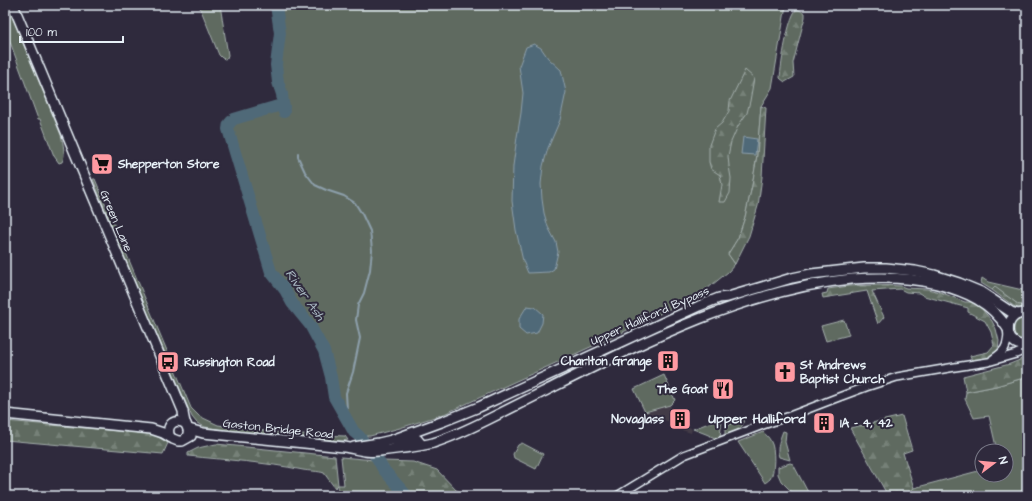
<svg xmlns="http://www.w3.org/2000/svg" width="1032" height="501" viewBox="0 0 1032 501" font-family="'Architects Daughter',sans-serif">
	<defs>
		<pattern id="forest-firs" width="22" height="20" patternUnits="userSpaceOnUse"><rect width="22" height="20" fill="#5f6b60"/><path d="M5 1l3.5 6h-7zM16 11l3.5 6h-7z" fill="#768178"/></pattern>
	</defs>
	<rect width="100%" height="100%" fill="#2f2a3d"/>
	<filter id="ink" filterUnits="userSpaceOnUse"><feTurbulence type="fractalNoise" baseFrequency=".025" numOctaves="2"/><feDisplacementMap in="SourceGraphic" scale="8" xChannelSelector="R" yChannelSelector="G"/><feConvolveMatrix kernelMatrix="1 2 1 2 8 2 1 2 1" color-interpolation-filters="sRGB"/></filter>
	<g filter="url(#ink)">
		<!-- built -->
		<polygon fill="#423b47" points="670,405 675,418 681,415 689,427 692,429 691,433 673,427 668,421 663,420 652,422 651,420 648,421 646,412"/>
		<!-- green -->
		<g fill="#5f6b60" stroke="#a4aeac">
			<polygon points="199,5 220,5 228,55 227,58 225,59 222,58 219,55"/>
			<polygon points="276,5 786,5 772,88 761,106 757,155 752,186 745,217 738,238 728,254 735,264 728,272 702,293 619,334 444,414 400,428 370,436 359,436 354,432 334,397 331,377 323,351 310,325 292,303 285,290 271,272 228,129 228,125 230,122 235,121 278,109 284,106 282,94 278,82 276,65 280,33"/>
			<path d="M8 12 11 14 61 135C63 143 66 155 62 162L59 163 54 156 40 119H38L5 28V13Z"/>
			<polygon points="93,179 95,179 191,408 199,416 218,425 282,433 284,435 223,430 205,427 197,423 192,417 126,262"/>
			<polygon points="982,278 988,282 1027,291 1027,305 1019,305 995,288 992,290 981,283"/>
			<polygon points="1027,316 1027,343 1023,343 1012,336 1012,323 1018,317"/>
			<polygon points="844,320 849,335 826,341 821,326"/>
			<polygon points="664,375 675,400 670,405 645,412 634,389"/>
			<polygon points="1027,377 1027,496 904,496 914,488 982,470 982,475 1006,475 1006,451 997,451 989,416 974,418 965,399 966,392 996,386"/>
			<path d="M741 417 743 418C745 430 734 431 725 435V429L737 419Z"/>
			<polygon points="722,418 720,437 715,438 706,434 693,429"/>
			<path d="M783 431 786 432 785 442 790 460 779 457C776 448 780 439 783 431Z"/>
			<path d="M763 432C766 435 769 437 771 442 775 448 775 473 770 479 768 481 766 482 765 483L738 442Z"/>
			<polygon points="300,434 345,436 348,440 341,441 297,436"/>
			<polygon points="522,443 543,454 536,469 514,458 513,454 518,445"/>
			<polygon points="341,457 374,460 402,496 339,496 338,485 344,485"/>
			<polygon points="790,463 793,464 810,496 796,496 781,481 778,474 778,467"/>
		</g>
		<!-- forest -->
		<g fill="url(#forest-firs)" stroke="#a4aeac">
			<path d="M796 10H799L805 13V17L802 28 793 63 794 77 785 82 781 79 780 78C781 64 788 19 796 10Z"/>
			<polygon points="745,70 754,78 750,101 747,113 738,126 731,142 728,156 729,166 731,178 730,193 725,202 719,202 722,185 720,175 711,169 709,162 709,145 715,129 722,123 729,111 730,101"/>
			<polygon points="761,106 766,108 762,177 758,206 749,236 735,264 728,254 738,238 745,217 752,186 757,155"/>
			<polygon points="875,285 901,286 906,288 927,289 940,292 965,302 971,302 981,308 992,321 996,329 999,341 998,351 989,358 972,361 970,356 988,352 994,345 991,332 985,321 968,312 968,308 924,296 919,293 906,292 900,289 872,291 884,317 878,324 867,291 823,298 822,294 827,293 828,289 849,286"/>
			<polygon points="995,287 1019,305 1027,305 1027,308 1018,308 1015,307 992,290"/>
			<polygon points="1027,357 1027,377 996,386 966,392 963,376 1010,364"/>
			<polygon points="902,416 912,450 903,453 914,488 904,496 888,496 850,428"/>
			<polygon points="5,421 153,434 168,443 163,454 5,440"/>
			<path d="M216 444 335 456 338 485 335 488 324 473C319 471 308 471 303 470 265 462 226 460 188 456V453L198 448Z"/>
			<polygon points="384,461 413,462 437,470 456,490 468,496 411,496 396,480"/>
		</g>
		<!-- water -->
		<g fill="#506978" stroke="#8d9fab">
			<polygon points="534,44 541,48 548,58 561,70 566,92 560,120 548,148 543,166 541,184 542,199 544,213 548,227 556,242 558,252 554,269 549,272 528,273 523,261 516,230 512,201 513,166 517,137 521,113 523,93 519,66 526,47"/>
			<polygon points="743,137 757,139 755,155 741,154"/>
			<polygon points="527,306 535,307 543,314 542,323 537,333 526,335 519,329 519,319"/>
		</g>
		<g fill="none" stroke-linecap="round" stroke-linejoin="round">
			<!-- stream -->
			<polyline stroke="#8d9fab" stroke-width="2" points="298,153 298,157 305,172 315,185 326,190 344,196 355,203 362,214 370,231 372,250 370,270 364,293 358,305 356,320 360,338 353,372 346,393 347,410 354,432"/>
			<!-- river -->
			<g stroke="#506978" stroke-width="12">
				<polyline points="276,5 280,33 276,65 278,82 282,94 284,112"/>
				<path d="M284 106H278L234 119C230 122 228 124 228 129L271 272 285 290 292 303 310 325 324 351 331 377 334 397 354 432 359 436 377 458 383 469 407 496"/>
			</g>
			<!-- minor casing -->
			<g stroke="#e8f1f8" stroke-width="10">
				<g id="minor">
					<path d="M993 359C1005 351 1007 347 1008 334"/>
					<polyline points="617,496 684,455 763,425 787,417 839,397 866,387 897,377 955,367 988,362 1016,354 1023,351 1027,347"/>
				</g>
			</g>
			<!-- major casing -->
			<g stroke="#e8f1f8" stroke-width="12">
				<g id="major">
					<path d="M13 5 183 411C183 415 184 418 185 422 188 429 190 432 186 438"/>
					<path d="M1027 313C1002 311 1002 348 1027 345"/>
					<polyline points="5,414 151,429 163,433 173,439 178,441 182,441 191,436"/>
					<path d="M189 429 203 433 344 447C351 448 358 450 365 451 370 452 375 451 379 451 397 449 416 447 433 443 452 437 471 428 489 419 507 410 525 401 543 392 639 344 745 289 852 279 880 277 910 277 937 284 967 292 991 302 1008 329"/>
					<path d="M170 437C165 425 175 417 186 424"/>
					<polyline points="392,440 444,421 479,407 699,306 719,298 728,297 792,278 811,274 864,268 886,268 915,271 934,275 959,283 981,292 1011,312 1018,314"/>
					<polyline points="354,447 379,443 392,440 402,442 417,439 422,445"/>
				</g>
			</g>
			<!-- minor -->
			<use href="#minor" stroke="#2f2a3d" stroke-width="7"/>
			<!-- major -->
			<use href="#major" stroke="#2f2a3d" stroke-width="9"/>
		</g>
	</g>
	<!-- icons -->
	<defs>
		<g id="supermarket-square" transform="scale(1.15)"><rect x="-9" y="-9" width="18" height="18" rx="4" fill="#ff9aa2" stroke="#2f2a3d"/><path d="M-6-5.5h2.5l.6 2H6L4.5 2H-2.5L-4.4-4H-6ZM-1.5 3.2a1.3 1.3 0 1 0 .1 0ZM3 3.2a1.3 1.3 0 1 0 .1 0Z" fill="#111"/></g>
		<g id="building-square" transform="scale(1.15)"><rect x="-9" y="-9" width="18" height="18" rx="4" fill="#ff9aa2" stroke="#2f2a3d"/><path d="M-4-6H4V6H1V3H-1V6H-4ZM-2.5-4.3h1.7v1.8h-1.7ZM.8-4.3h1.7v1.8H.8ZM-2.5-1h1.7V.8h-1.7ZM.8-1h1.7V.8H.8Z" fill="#111"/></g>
		<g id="bus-square" transform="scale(1.15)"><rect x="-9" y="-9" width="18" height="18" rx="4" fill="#ff9aa2" stroke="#2f2a3d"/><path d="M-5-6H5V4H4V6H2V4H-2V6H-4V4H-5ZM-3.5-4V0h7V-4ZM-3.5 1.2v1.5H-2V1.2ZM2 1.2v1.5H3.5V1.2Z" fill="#111"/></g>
		<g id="church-square" transform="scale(1.15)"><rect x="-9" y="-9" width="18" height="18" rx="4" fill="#ff9aa2" stroke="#2f2a3d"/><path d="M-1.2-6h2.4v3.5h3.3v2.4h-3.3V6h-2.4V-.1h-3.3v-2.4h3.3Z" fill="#111"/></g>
		<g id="restaurant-square" transform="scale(1.15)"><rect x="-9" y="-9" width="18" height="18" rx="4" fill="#ff9aa2" stroke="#2f2a3d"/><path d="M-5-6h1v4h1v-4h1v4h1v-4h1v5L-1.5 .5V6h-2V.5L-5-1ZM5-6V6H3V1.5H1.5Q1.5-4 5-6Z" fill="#111"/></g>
	</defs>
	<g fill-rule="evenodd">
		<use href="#supermarket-square" x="102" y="164"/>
		<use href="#building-square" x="668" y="361"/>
		<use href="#bus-square" x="168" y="362"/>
		<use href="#church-square" x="785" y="372"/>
		<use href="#restaurant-square" x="723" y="389"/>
		<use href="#building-square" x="680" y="419"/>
		<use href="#building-square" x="824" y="423"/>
	</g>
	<g text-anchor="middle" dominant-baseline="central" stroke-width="4" stroke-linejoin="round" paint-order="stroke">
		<!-- poi labels -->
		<g font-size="12" font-weight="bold" fill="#e8f1f8" stroke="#2f2a3d" text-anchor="start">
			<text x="118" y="164">Shepperton Store</text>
			<text x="652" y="361" text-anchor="end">Charlton Grange</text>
			<text x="184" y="362">Russington Road</text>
			<text x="800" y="365">St Andrews<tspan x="800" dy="14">Baptist Church</tspan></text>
			<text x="708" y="389" text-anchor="end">The Goat</text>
			<text x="664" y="419" text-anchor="end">Novaglass</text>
			<text x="840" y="423">1A - 4, 42</text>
		</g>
		<!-- street labels -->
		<g font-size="12" fill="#e8f1f8" stroke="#2f2a3d">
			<text transform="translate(116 221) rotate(67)">Green Lane</text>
			<text transform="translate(650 316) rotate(-24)">Upper Halliford Bypass</text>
			<text transform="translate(278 429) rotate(6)">Gaston Bridge Road</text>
		</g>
		<!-- water labels -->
		<g font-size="13" font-style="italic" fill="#abbbc5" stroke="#2f2a3d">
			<text transform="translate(305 295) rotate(55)">River Ash</text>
		</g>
		<!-- quarter labels -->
		<g font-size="14" font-weight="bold" fill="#e8f1f8" stroke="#2f2a3d">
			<text x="757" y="419">Upper Halliford</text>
		</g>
	</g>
	<!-- margin -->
	<rect width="1032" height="501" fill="none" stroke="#2f2a3d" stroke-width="20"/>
	<rect x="10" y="10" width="1012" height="481" fill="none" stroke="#e8f1f8" stroke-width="1.5" filter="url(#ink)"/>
	<!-- north arrow -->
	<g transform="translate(994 463) rotate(74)"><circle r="19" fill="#2f2a3d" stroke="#797a88"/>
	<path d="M0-3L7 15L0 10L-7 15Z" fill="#ff9aa2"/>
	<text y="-6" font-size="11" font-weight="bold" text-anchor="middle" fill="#e8f1f8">N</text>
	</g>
	<!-- scale -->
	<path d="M20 36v6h103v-6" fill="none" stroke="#e8f1f8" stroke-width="2"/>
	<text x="26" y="36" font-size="12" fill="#e8f1f8" stroke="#2f2a3d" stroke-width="3" paint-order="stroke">100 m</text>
</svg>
